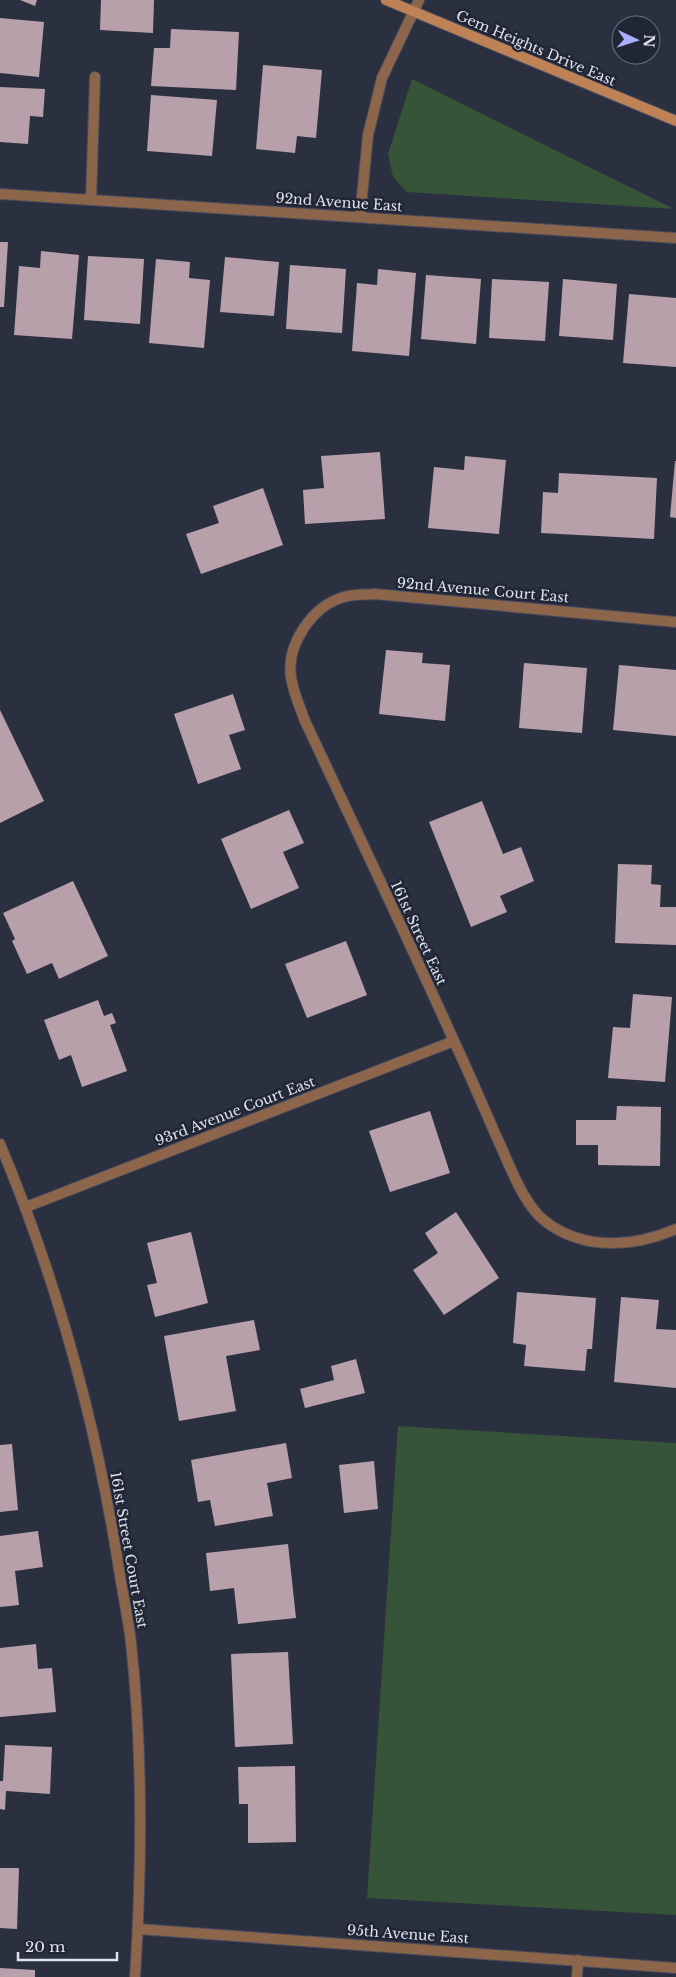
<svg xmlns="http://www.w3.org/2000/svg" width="676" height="1977" viewBox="0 0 676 1977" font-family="'Libre Baskerville',serif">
	<rect width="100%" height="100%" fill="#2b3041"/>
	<!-- green -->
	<g fill="#355438">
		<polygon points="412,79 674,209 407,192 393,177 388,154"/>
		<polygon points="398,1426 676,1443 676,1915 367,1898"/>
	</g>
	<!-- building -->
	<g fill="#b8a0ab">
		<polygon points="20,0 37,0 35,6"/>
		<polygon points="101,0 154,0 153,33 100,30"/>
		<polygon points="0,18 44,22 39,77 0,73"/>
		<polygon points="171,29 239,32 236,90 151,86 154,48 170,48"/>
		<polygon points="263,65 322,70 316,138 297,136 295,153 256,149"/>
		<polygon points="0,87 45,89 43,117 30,116 28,144 0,142"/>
		<polygon points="151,95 217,100 212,156 147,151"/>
		<polygon points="0,242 8,242 4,307 0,307"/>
		<polygon points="41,251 79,255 72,339 14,335 19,266 40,268"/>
		<polygon points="88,256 144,259 140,324 84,320"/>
		<polygon points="225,257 279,262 274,316 220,312"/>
		<polygon points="156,259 190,262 189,278 210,280 204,348 149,343"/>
		<polygon points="290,265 346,269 342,333 286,329"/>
		<polygon points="378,269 416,273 409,356 352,351 357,283 377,285"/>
		<polygon points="426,275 481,279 476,344 421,339"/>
		<polygon points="492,279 549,282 545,341 489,338"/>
		<polygon points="563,279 617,284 613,340 559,336"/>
		<polygon points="629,294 676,298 676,367 623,363"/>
		<polygon points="380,452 385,519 305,524 303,490 324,488 321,456"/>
		<polygon points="465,456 506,460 499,534 428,528 434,467 464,470"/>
		<polygon points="675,461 676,461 676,518 670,517"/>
		<polygon points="559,473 657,478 654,539 541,533 543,492 558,493"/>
		<polygon points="263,488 283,545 201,574 186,534 219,523 213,506"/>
		<polygon points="386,650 423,653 422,663 450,665 445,721 379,714"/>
		<polygon points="524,663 587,668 582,733 519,728"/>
		<polygon points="619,665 676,670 676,736 613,730"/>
		<polygon points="233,694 245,730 229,735 241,769 198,784 174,714"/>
		<polygon points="0,710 44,801 0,823"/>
		<polygon points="482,801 503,854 521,847 534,881 500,896 507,912 471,927 429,822"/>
		<polygon points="289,810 304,843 283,852 299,888 251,909 221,839"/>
		<polygon points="618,864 652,865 651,884 661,885 660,907 676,907 676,945 615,943"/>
		<polygon points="73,881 108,956 59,979 52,963 27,974 12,941 15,939 3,913"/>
		<polygon points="346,941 367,995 307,1018 285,964"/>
		<polygon points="633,994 672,997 665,1082 608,1078 613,1027 630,1028"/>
		<polygon points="98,1000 104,1016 112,1013 116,1023 110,1025 127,1071 82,1087 71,1055 59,1060 44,1020"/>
		<polygon points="617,1106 661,1107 660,1166 598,1165 598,1145 576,1145 576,1120 616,1120"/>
		<polygon points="430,1111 450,1173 390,1192 369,1131"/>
		<polygon points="456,1212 499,1278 444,1315 413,1270 438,1253 425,1233"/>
		<polygon points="191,1232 208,1303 155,1317 147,1285 157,1283 147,1243"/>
		<polygon points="517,1292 596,1298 592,1349 587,1349 585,1371 524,1366 526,1345 513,1343"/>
		<polygon points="621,1297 659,1300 656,1329 676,1330 676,1388 614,1382"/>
		<polygon points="254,1320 260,1350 226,1356 236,1411 179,1421 164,1336"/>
		<polygon points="356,1359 365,1393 305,1408 300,1389 334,1380 331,1366"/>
		<polygon points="286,1443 292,1478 267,1483 273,1516 215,1526 210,1500 198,1502 191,1460"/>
		<polygon points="12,1444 18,1510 0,1512 0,1445"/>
		<polygon points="374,1461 378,1509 344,1513 339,1465"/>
		<polygon points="38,1531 43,1567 15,1571 19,1605 0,1607 0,1536"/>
		<polygon points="288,1544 296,1618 238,1624 234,1588 210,1591 206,1553"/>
		<polygon points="36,1644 38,1669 52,1668 56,1712 0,1717 0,1648"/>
		<polygon points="288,1652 293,1744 235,1747 231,1654"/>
		<polygon points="5,1745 52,1747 50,1794 6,1791 5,1810 0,1809 0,1781 3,1781"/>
		<polygon points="295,1766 296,1842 248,1843 248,1804 239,1804 238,1767"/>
		<polygon points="0,1868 19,1868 17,1929 0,1928"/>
		<polygon points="0,1968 35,1970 35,1977 0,1977"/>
	</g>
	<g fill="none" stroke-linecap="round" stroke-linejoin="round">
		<!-- lane casing -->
		<g stroke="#484c5d" stroke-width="12">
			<polyline id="lane" points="91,200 95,77"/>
		</g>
		<!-- street casing -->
		<g stroke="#484c5d" stroke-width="12">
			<g id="street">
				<polyline points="0,194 676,238"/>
				<polyline points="360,217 368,135 382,78 419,0"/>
				<path d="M676 622 375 594C365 595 353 594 344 597 312 606 286 645 291 677 293 692 300 707 305 721 355 828 406 934 454 1041 469 1073 483 1106 497 1138 509 1163 523 1205 546 1222 585 1251 634 1247 676 1229"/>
				<path d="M0 1144C56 1278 95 1419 118 1563 122 1590 128 1617 131 1643 143 1753 142 1867 135 1977"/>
				<polyline points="26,1207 454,1041"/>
				<polyline points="138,1929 676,1968"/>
				<polyline points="577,1977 578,1960"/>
			</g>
		</g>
		<!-- secondary casing -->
		<g stroke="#484c5d" stroke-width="12">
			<polyline id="secondary" points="386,0 676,121"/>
		</g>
		<!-- lane -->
		<use href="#lane" stroke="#8c654a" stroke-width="10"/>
		<!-- street -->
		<use href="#street" stroke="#8c654a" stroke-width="10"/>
		<!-- secondary -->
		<use href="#secondary" stroke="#bf8156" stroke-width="10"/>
	</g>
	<g text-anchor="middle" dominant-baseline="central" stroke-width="5" stroke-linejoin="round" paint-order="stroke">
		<!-- street labels -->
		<g font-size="14" fill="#dee2ed" stroke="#212636">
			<text transform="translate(536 48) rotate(23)">Gem Heights Drive East</text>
			<text transform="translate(339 202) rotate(4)">92nd Avenue East</text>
			<text transform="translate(483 590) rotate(5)">92nd Avenue Court East</text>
			<text transform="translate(419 933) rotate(65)">161st Street East</text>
			<text transform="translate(235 1111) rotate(-21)">93rd Avenue Court East</text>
			<text transform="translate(129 1550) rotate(80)">161st Street Court East</text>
			<text transform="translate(408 1934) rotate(4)">95th Avenue East</text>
		</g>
	</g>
	<!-- north arrow -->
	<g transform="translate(636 40) rotate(94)"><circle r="24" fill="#212636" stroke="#6d717f"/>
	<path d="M0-4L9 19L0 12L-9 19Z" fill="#aab0fb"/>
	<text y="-8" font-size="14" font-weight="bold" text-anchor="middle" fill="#dee2ed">N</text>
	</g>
	<!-- scale -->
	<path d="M18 1952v8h99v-8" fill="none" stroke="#dee2ed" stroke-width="2.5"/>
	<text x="25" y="1952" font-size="15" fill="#dee2ed" stroke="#212636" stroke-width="4" paint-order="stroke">20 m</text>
</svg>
